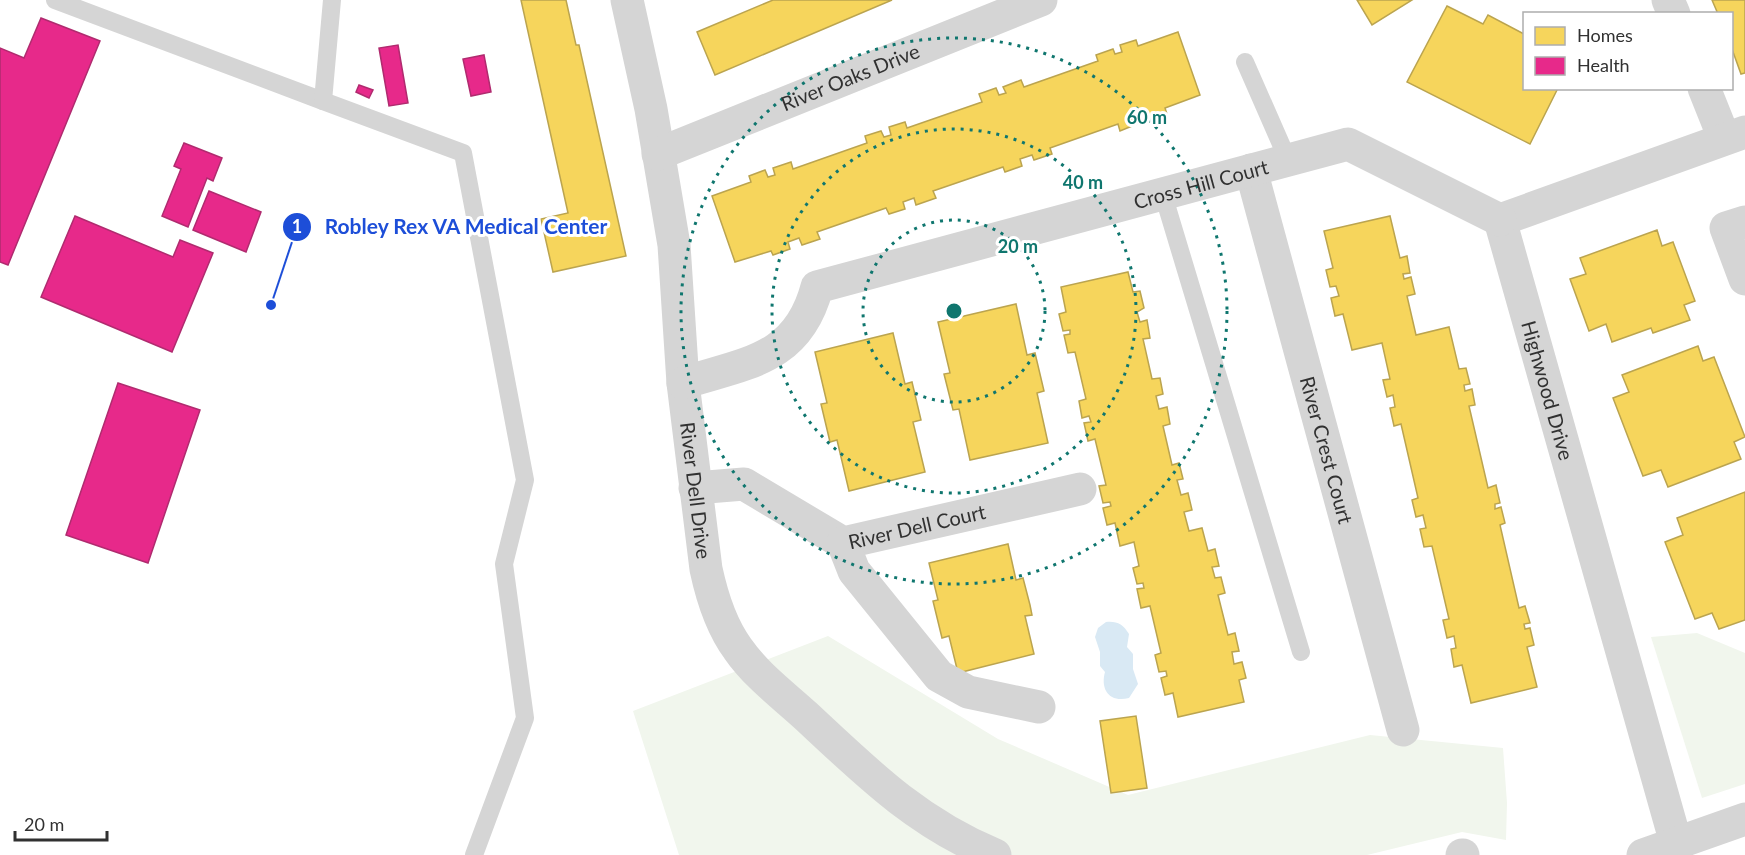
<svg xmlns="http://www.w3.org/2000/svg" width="1745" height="855" viewBox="0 0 1745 855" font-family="Lato,sans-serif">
	<rect width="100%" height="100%" fill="#fff"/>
	<!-- green -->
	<g fill="#f1f6ed">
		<polygon points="1697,633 1745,653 1745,784 1702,798 1651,637"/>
		<polygon points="828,636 998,739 1128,795 1370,735 1503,748 1507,803 1506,840 1462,832 1367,855 679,855 633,711"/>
	</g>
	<!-- water -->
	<path fill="#d9e9f4" d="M1106 622C1117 621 1123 624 1129 634L1127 647 1133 654V669L1138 684 1129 698C1110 703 1100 690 1105 672L1100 666V652L1095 637 1098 628Z"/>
	<!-- homes -->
	<g fill="#f6d55c" stroke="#bba44f" stroke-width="1.5">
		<polygon points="521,0 566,0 576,45 579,45 626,256 553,272 541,219 568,213"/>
		<polygon points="773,0 892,0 715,75 697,32"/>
		<polygon points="1357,0 1412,0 1372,25"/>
		<polygon points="1712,0 1745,0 1745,73 1741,74 1732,49 1732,14 1718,14"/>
		<polygon points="1447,6 1483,24 1488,15 1524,34 1524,88 1558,88 1530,144 1407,82"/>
		<polygon points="1178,32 1200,95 1165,108 1167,114 1150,120 1148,113 1135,118 1137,124 1120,131 1118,124 1050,148 1052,154 1034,160 1032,155 1020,159 1022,166 1005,172 1003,167 933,191 936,198 916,205 914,198 903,202 905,209 889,214 886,208 817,232 820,239 802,245 799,238 788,242 790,249 773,255 771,251 735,262 712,196 751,182 749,176 765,170 768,177 775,175 773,168 791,162 793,169 867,143 865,136 881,131 884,137 891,135 889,127 905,122 907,128 982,102 979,94 996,88 999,95 1006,93 1003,87 1021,80 1024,87 1098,61 1096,55 1113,49 1115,54 1122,52 1120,45 1136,40 1138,46"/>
		<polygon points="1390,216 1400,258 1407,256 1410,273 1403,274 1404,279 1411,277 1415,294 1407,296 1416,335 1449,327 1459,369 1466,368 1470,384 1464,385 1465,391 1472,389 1475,405 1469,406 1488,488 1496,485 1500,503 1495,504 1495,509 1501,507 1505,523 1500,525 1519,608 1525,606 1530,623 1524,624 1525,629 1530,628 1534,645 1527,647 1537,687 1471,703 1462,665 1454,667 1451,649 1456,648 1454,636 1447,638 1443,620 1449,619 1432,546 1424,547 1420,529 1426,528 1423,515 1416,517 1412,500 1418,498 1401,424 1394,426 1390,408 1395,407 1393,395 1387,397 1383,380 1390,379 1382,343 1352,350 1343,314 1335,316 1331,298 1339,296 1336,286 1330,287 1326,270 1333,268 1324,231"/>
		<polygon points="1657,230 1662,246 1673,242 1695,301 1684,305 1690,320 1653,333 1651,328 1612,342 1606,324 1589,331 1570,279 1586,274 1580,258"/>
		<polygon points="1128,272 1133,292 1140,291 1144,308 1137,312 1140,322 1147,320 1150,338 1143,339 1152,379 1160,378 1163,394 1156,396 1159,409 1167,407 1170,424 1163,426 1172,465 1179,463 1183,479 1177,480 1181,495 1188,493 1192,510 1184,512 1189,531 1202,528 1208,551 1215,549 1219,566 1212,567 1215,578 1221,577 1225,593 1218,595 1228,635 1235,633 1239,651 1232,652 1234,664 1242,662 1246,678 1239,680 1244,702 1178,717 1173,693 1165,695 1161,678 1167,676 1166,671 1159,672 1155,655 1161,653 1150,606 1141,608 1137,589 1144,588 1143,583 1137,584 1133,568 1139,566 1134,542 1120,546 1115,523 1107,525 1103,508 1111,506 1110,502 1103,503 1099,486 1106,485 1095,439 1088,441 1084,423 1091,422 1089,416 1082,418 1079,401 1086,399 1075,352 1068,353 1064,335 1070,334 1070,330 1063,331 1059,314 1066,312 1061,287"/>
		<polygon points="1016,304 1027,355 1035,353 1044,391 1037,393 1048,443 970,460 959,409 953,410 944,374 950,373 938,322"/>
		<polygon points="893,333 905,384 912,382 921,420 913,422 925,472 849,491 837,440 830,442 821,404 827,403 815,352"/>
		<polygon points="1698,346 1703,361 1714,357 1745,437 1734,442 1741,459 1668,487 1661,470 1643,476 1613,398 1629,392 1622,375"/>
		<polygon points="1745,492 1745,620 1719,629 1712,613 1695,619 1665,542 1683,535 1677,518"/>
		<polygon points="1008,544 1016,580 1023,578 1030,605 1032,615 1025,616 1034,654 958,673 949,636 942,638 933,601 938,600 929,563"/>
		<polygon points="1136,716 1147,788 1111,793 1100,721"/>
	</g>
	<!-- health -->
	<g fill="#e7298a" stroke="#b02b6f" stroke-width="1.5">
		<polygon points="41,18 100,41 8,265 0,262 0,48 24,58"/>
		<polygon points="398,45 408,103 389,106 379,48"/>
		<polygon points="484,55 491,92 471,96 463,59"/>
		<polygon points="359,85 373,90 369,98 356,92"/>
		<polygon points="184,143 222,158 213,181 207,178 188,227 162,216 181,169 174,166"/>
		<polygon points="209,191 261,212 246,252 193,230"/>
		<polygon points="75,216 173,257 180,240 213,253 172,352 41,297"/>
		<polygon points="118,383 200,410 148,563 66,535"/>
	</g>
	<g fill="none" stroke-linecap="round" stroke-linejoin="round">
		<!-- service -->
		<g stroke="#d5d5d5" stroke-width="18">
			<polyline points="55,0 323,101"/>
			<polyline points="332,0 323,101 463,153 525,480 504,564 525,718 474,855"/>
			<polyline points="1245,62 1288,160"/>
			<polyline points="1163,194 1301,652"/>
		</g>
		<!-- minor -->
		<g stroke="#d5d5d5" stroke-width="33">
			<path id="s1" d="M627 0 651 109 674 245 683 383 706 569C712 597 721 626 738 649 756 675 783 695 806 716 867 773 916 822 995 855"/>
			<polyline points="1668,0 1674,14"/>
			<polyline points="1704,88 1724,138"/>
			<path id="s2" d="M658 154 1041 0"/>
			<path id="s3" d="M1251 170 1403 730"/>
			<path id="s4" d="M1500 220 1676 843"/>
			<polyline points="1500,220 1745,132"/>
			<polyline points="1745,222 1726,228 1745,279"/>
			<path id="s5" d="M683 383C746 363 798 360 817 287L1348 144 1500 220"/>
			<path id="s6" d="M695 488 744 484 843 543 1080 489"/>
			<polyline points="843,543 854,571 939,676 968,692 1039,707"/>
			<polyline points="1462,855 1463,855"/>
		</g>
		<!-- tertiary -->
		<polyline stroke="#d5d5d5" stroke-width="33" points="1643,855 1745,819"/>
	</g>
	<!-- distance rings -->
	<g fill="none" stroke="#0f766e" stroke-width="3" stroke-dasharray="3 6">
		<circle cx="954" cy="311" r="91"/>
		<circle cx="954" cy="311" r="182"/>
		<circle cx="954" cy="311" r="273"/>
	</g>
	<g text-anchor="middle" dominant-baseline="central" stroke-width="6" stroke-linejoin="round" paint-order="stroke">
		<!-- street labels -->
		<g font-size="20" fill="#313131" stroke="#fff">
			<text stroke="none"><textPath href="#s2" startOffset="207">River Oaks Drive</textPath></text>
			<text stroke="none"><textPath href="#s5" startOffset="573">Cross Hill Court</textPath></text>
			<text stroke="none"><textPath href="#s4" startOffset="177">Highwood Drive</textPath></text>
			<text stroke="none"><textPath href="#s3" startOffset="290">River Crest Court</textPath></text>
			<text stroke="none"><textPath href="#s1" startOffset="496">River Dell Drive</textPath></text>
			<text stroke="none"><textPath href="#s6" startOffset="240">River Dell Court</textPath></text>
		</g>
	</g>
	<circle cx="954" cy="311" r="9" fill="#0f766e" stroke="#fff" stroke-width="3"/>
	<g font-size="18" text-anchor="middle" font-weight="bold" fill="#0f766e" stroke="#fff" stroke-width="6" stroke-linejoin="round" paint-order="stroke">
		<text x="1147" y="124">60 m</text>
		<text x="1083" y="189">40 m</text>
		<text x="1018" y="253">20 m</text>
	</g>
	<!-- callouts -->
	<path fill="none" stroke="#1d4ed8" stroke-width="2" d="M271 305L297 227"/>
	<g fill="#1d4ed8" stroke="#fff" stroke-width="2">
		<circle cx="271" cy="305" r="6"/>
		<circle cx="297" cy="227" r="15"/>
	</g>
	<g font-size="18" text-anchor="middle" font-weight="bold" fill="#fff">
		<text x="297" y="233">1</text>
	</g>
	<g font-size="21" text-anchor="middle" font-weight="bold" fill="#1d4ed8" stroke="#fff" stroke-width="6" stroke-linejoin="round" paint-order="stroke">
		<text x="466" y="234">Robley Rex VA Medical Center</text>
	</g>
	<!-- legend -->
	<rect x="1523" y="12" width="210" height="78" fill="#ffffff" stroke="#adadad" stroke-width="1.5"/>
	<rect x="1535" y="27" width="30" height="18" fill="#f6d55c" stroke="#adadad" stroke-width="1.5"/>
	<text x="1577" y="42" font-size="18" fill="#313131">Homes</text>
	<rect x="1535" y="57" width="30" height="18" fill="#e7298a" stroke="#adadad" stroke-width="1.5"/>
	<text x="1577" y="72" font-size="18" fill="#313131">Health</text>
	<!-- scale -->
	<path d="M15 831v9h92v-9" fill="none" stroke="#313131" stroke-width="3"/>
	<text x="24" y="831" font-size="18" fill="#313131" stroke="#ffffff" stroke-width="4.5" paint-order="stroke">20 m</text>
</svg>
